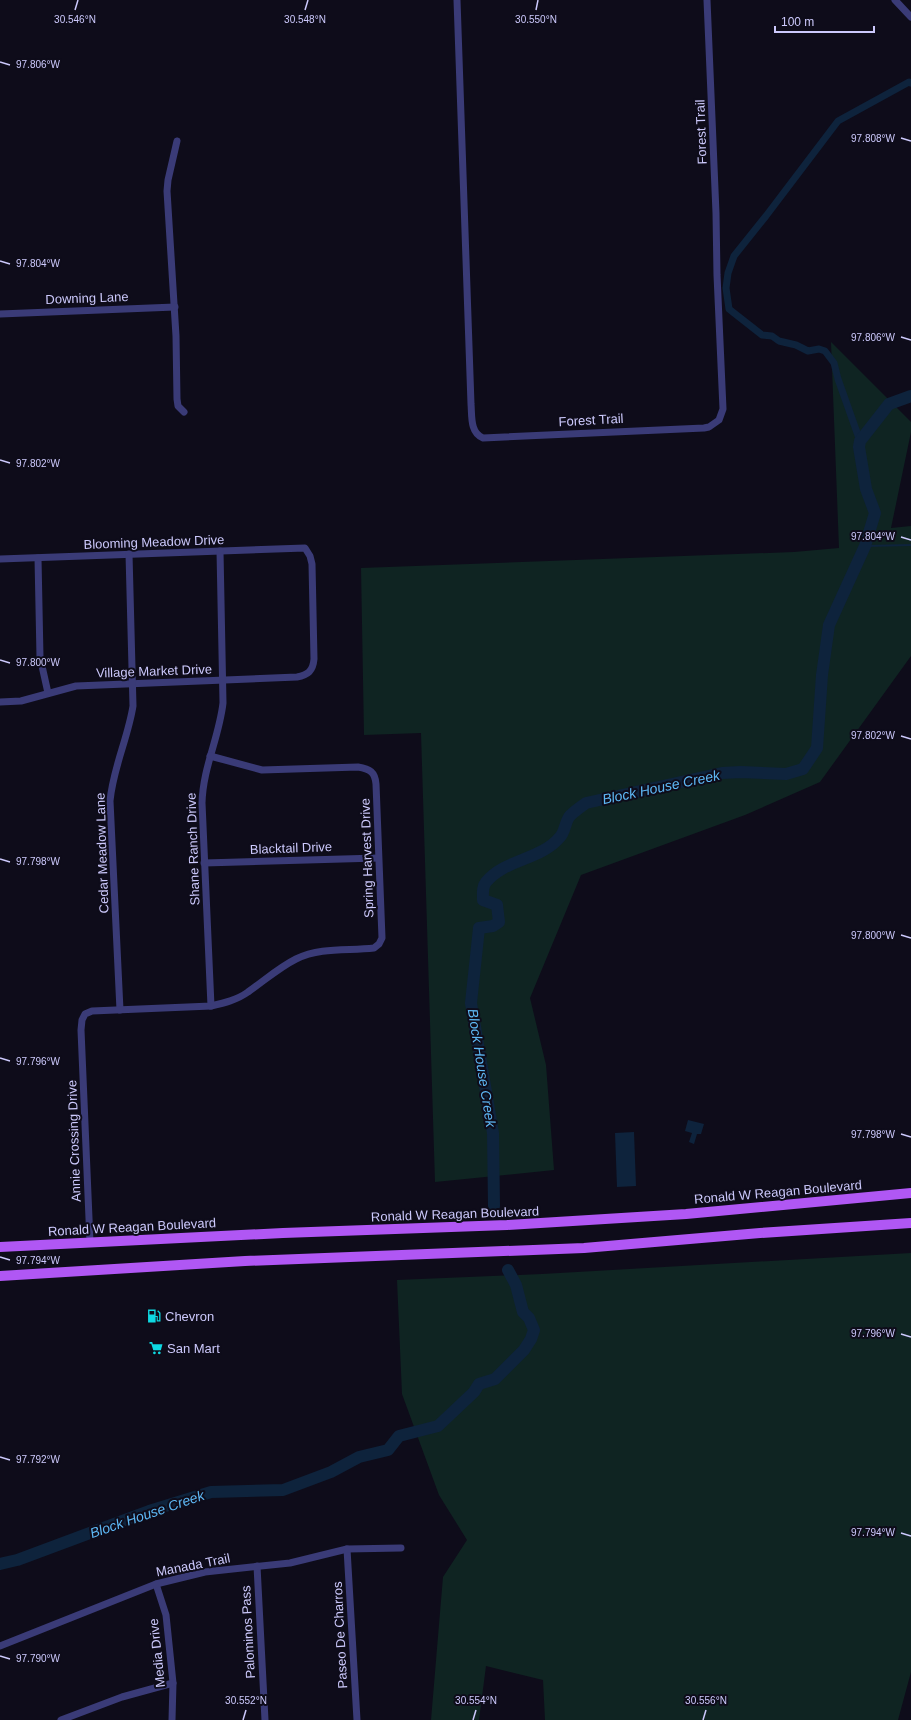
<svg xmlns="http://www.w3.org/2000/svg" width="911" height="1720" viewBox="0 0 911 1720" font-family="Helvetica,sans-serif">
	<rect width="100%" height="100%" fill="#0e0c1a"/>
	<!-- green -->
	<g fill="#0f2422">
		<polygon points="831,342 911,422 911,432 891,528 911,526 911,656 820,782 745,815 581,875 530,998 546,1065 554,1170 435,1182 421,733 364,735 361,568 794,552 839,548"/>
		<polygon points="911,1253 911,1672 898,1720 545,1720 543,1680 486,1666 479,1720 431,1720 443,1577 467,1540 439,1495 402,1394 397,1280 542,1274"/>
	</g>
	<!-- water -->
	<g fill="#0e233c">
		<polygon points="688,1120 704,1124 701,1134 697,1134 694,1144 689,1142 692,1133 685,1131"/>
		<polygon points="634,1132 636,1186 617,1187 615,1133"/>
	</g>
	<g fill="none" stroke-linecap="round" stroke-linejoin="round">
		<!-- stream -->
		<polyline stroke="#0e233c" stroke-width="2" points="865,546 911,545"/>
		<!-- canal -->
		<polyline stroke="#0e233c" stroke-width="7" points="860,441 838,379 834,363 825,351 819,349 808,351 796,345 779,341 772,336 762,335 734,313 729,309 726,288 728,273 734,256 766,216 838,121 909,82 911,83"/>
		<!-- river -->
		<g stroke="#0e233c" stroke-width="12">
			<path d="M494 1206 493 1133 471 1003 479 928 493 926 499 922 497 905 483 900C483 894 482 887 486 882 505 859 541 860 560 837 565 832 565 823 569 817 573 812 581 807 586 803L722 773 741 772 786 774 803 769 817 748 822 675 829 625 865 546 875 513 866 489 859 447 860 441 889 404 911 396"/>
			<polyline points="0,1564 17,1560 149,1511 211,1492 283,1490 331,1472 359,1457 388,1450 399,1436 438,1426 474,1392 479,1384 495,1379 524,1350 531,1339 534,1330 529,1318 523,1312 516,1285 508,1270"/>
		</g>
		<!-- minor -->
		<g stroke="#3a3b77" stroke-width="7">
			<path d="M457 0 471 404C472 416 470 433 483 438L704 428 709 427 719 420 723 409 717 275 716 213 707 0"/>
			<polyline points="895,0 911,17"/>
			<polyline points="177,141 168,180 167,191 176,336 177,399 178,406 184,412"/>
			<polyline points="0,314 175,307"/>
			<polyline points="38,558 40,657 48,693"/>
			<path d="M0 559 305 548 310 556 312 564 314 659C313 671 308 675 297 677L76 686 21 701 0 702"/>
			<polyline points="204,863 378,858"/>
			<path d="M211 1006 202 803C203 767 219 738 223 703L220 551"/>
			<path d="M120 1010 110 801C113 768 128 738 133 706L129 554"/>
			<path d="M90 1242 81 1030 82 1020 85 1014 92 1011 211 1006C224 1003 237 1000 248 992 264 981 278 968 296 959 321 947 347 951 374 948L379 944 382 938 376 784C375 772 370 769 358 767L262 770 210 756"/>
			<polyline points="347,1549 357,1720"/>
			<polyline points="257,1566 265,1720"/>
			<polyline points="156,1584 166,1615 173,1683 172,1720"/>
			<polyline points="0,1646 156,1584 205,1572 290,1563 347,1549 401,1548"/>
			<polyline points="61,1720 122,1697 173,1683"/>
		</g>
		<!-- primary -->
		<g stroke="#b057f4" stroke-width="10">
			<polyline points="0,1247 283,1233 507,1225 686,1214 911,1193"/>
			<polyline points="0,1276 245,1261 584,1248 760,1233 911,1223"/>
		</g>
	</g>
	<!-- ticks -->
	<path fill="none" stroke="#ccc9fc" stroke-width="1.5" d="M75 10 78 0M305 10 308 0M536 10 538 0M0 62 10 65M901 138 911 141M0 261 10 264M901 337 911 340M0 460 10 463M901 537 911 540M0 660 10 663M901 736 911 739M0 859 10 862M901 935 911 938M0 1058 10 1061M901 1134 911 1137M0 1257 10 1260M901 1334 911 1337M0 1457 10 1460M901 1533 911 1536M0 1656 10 1659M243 1720 246 1710M473 1720 476 1710M703 1720 706 1710"/>
	<!-- icons -->
	<defs>
		<g id="fuel-bare" transform="scale(1.08)"><path d="M-5.5-6h7V0h2V4h1.3V-2.5L3-4.5l.8-.8L6-3V5H2.5V1h-1V6h-7ZM-4.2-4.7v3.2H.2V-4.7Z" fill="#0ed9e2" stroke="#0e0c1a" stroke-width="2.5" paint-order="stroke"/></g>
		<g id="supermarket-bare" transform="scale(1.08)"><path d="M-6-5.5h2.5l.6 2H6L4.5 2H-2.5L-4.4-4H-6ZM-1.5 3.2a1.3 1.3 0 1 0 .1 0ZM3 3.2a1.3 1.3 0 1 0 .1 0Z" fill="#0ed9e2" stroke="#0e0c1a" stroke-width="2.5" paint-order="stroke"/></g>
	</defs>
	<g fill-rule="evenodd">
		<use href="#fuel-bare" x="154" y="1316"/>
		<use href="#supermarket-bare" x="156" y="1348"/>
	</g>
	<g text-anchor="middle" dominant-baseline="central" stroke-width="4" stroke-linejoin="round" paint-order="stroke">
		<!-- street labels -->
		<g font-size="13" fill="#ccc9fc" stroke="#0e0c1a">
			<text transform="translate(701 132) rotate(-92)">Forest Trail</text>
			<text transform="translate(87 298) rotate(-2)">Downing Lane</text>
			<text transform="translate(591 420) rotate(-3)">Forest Trail</text>
			<text transform="translate(154 542) rotate(-2)">Blooming Meadow Drive</text>
			<text transform="translate(154 671) rotate(-2)">Village Market Drive</text>
			<text transform="translate(291 848) rotate(-2)">Blacktail Drive</text>
			<text transform="translate(193 849) rotate(-92)">Shane Ranch Drive</text>
			<text transform="translate(102 853) rotate(-92)">Cedar Meadow Lane</text>
			<text transform="translate(367 858) rotate(-92)">Spring Harvest Drive</text>
			<text transform="translate(74 1141) rotate(-92)">Annie Crossing Drive</text>
			<text transform="translate(778 1192) rotate(-5)">Ronald W Reagan Boulevard</text>
			<text transform="translate(455 1214) rotate(-2)">Ronald W Reagan Boulevard</text>
			<text transform="translate(132 1227) rotate(-3)">Ronald W Reagan Boulevard</text>
			<text transform="translate(193 1565) rotate(-11)">Manada Trail</text>
			<text transform="translate(248 1632) rotate(-93)">Palominos Pass</text>
			<text transform="translate(340 1635) rotate(-93)">Paseo De Charros</text>
			<text transform="translate(157 1653) rotate(-96)">Media Drive</text>
		</g>
		<!-- poi labels -->
		<g font-size="13" fill="#ccc9fc" stroke="#0e0c1a" text-anchor="start">
			<text x="165" y="1316">Chevron</text>
			<text x="167" y="1348">San Mart</text>
		</g>
		<!-- water labels -->
		<g font-size="14" font-style="italic" fill="#5eb8f5" stroke="#0e0c1a">
			<text transform="translate(661 787) rotate(-12)">Block House Creek</text>
			<text transform="translate(482 1068) rotate(81)">Block House Creek</text>
			<text transform="translate(147 1514) rotate(-19)">Block House Creek</text>
		</g>
	</g>
	<g font-size="10" text-anchor="middle" fill="#ccc9fc" stroke="#0e0c1a" stroke-width="4" stroke-linejoin="round" paint-order="stroke">
		<text x="75" y="23">30.546°N</text>
		<text x="305" y="23">30.548°N</text>
		<text x="536" y="23">30.550°N</text>
		<text x="38" y="68">97.806°W</text>
		<text x="873" y="142">97.808°W</text>
		<text x="38" y="267">97.804°W</text>
		<text x="873" y="341">97.806°W</text>
		<text x="38" y="467">97.802°W</text>
		<text x="873" y="540">97.804°W</text>
		<text x="38" y="666">97.800°W</text>
		<text x="873" y="739">97.802°W</text>
		<text x="38" y="865">97.798°W</text>
		<text x="873" y="939">97.800°W</text>
		<text x="38" y="1065">97.796°W</text>
		<text x="873" y="1138">97.798°W</text>
		<text x="38" y="1264">97.794°W</text>
		<text x="873" y="1337">97.796°W</text>
		<text x="38" y="1463">97.792°W</text>
		<text x="873" y="1536">97.794°W</text>
		<text x="38" y="1662">97.790°W</text>
		<text x="246" y="1704">30.552°N</text>
		<text x="476" y="1704">30.554°N</text>
		<text x="706" y="1704">30.556°N</text>
	</g>
	<!-- scale -->
	<path d="M775 26v6h99v-6" fill="none" stroke="#ccc9fc" stroke-width="2"/>
	<text x="781" y="26" font-size="12" fill="#ccc9fc" stroke="#0e0c1a" stroke-width="3" paint-order="stroke">100 m</text>
</svg>
